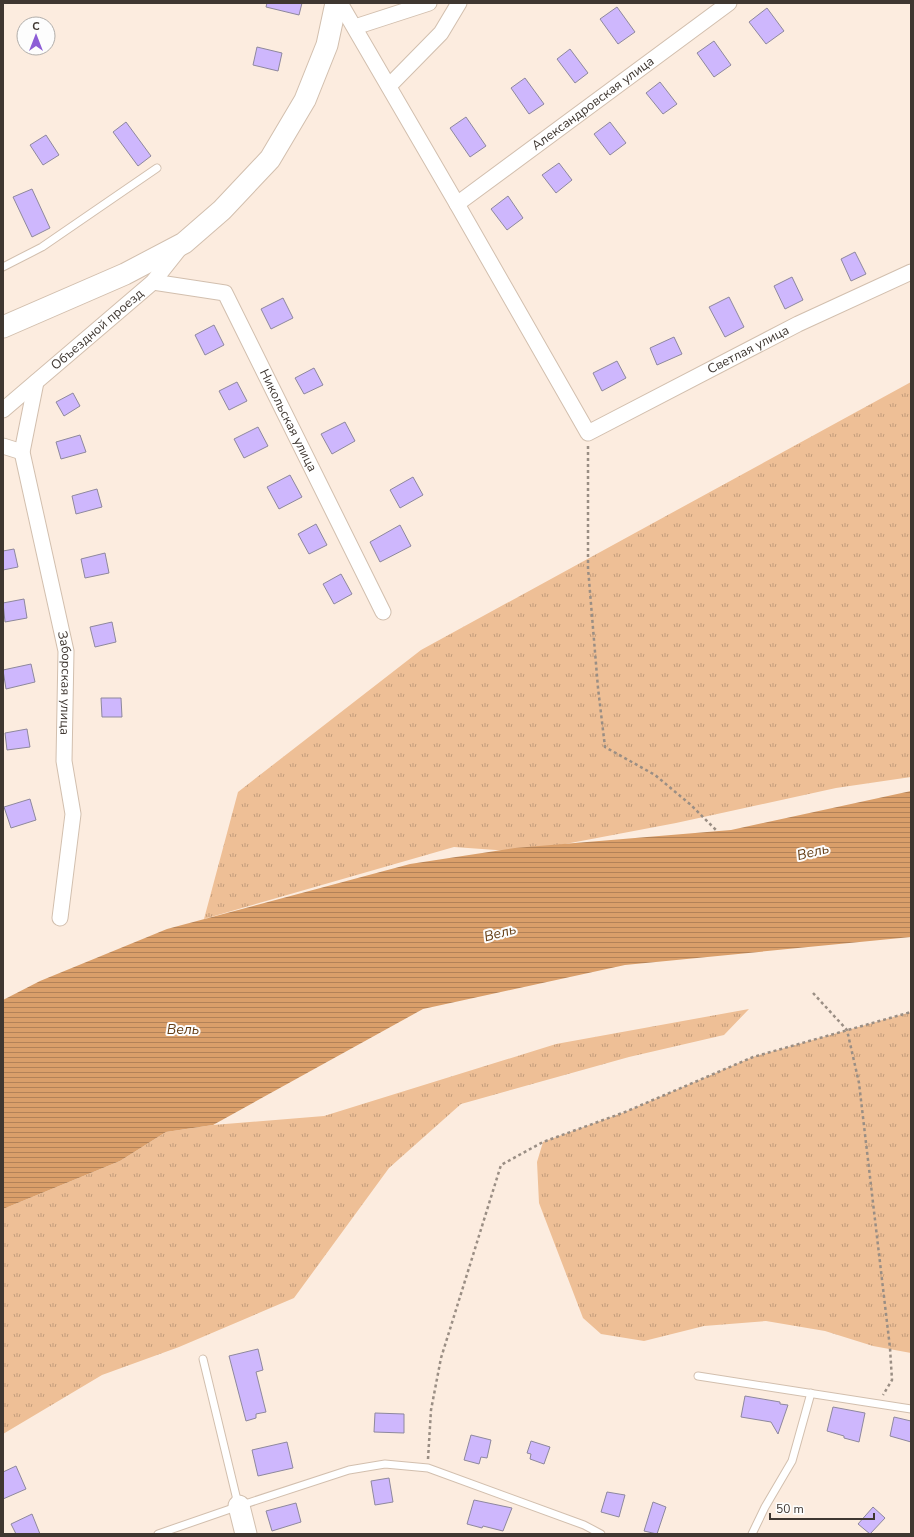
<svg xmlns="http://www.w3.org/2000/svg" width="914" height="1537" viewBox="0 0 914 1537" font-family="'Nunito Sans',sans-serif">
	<defs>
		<pattern id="grass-tufts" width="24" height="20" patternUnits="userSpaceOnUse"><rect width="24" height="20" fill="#eebf96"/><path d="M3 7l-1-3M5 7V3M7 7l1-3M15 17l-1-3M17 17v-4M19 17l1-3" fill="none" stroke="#c29c7b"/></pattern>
		<pattern id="water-rules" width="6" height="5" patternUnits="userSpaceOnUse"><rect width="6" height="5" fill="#da9f6a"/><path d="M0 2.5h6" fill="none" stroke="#b28258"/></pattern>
	</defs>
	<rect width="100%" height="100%" fill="#fcecdf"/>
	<!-- grass -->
	<g fill="url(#grass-tufts)">
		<polygon points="911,382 911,777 836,788 676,823 523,852 454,847 204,919 238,792 421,650"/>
		<polygon points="749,1009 724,1035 629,1057 461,1104 389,1168 294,1298 179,1347 102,1375 3,1434 3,1209 120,1161 166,1132 213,1125 324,1116 556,1044"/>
		<polygon points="911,1012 911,1353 873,1346 825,1331 766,1321 704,1326 644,1341 601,1334 583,1318 539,1203 537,1162 543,1142 625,1112 753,1057"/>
	</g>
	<!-- water -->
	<polygon fill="url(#water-rules)" points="911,791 911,937 625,965 423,1009 213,1125 166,1132 120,1161 3,1209 3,1000 40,981 167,929 410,864 515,848 731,830"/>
	<!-- building -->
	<g fill="#ceb7fd" stroke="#8e889d">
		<polygon points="267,3 302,3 299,15 266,7"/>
		<polygon points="617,7 635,32 618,44 600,19"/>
		<polygon points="767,8 784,31 766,44 749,22"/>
		<polygon points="714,41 731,65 714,77 697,53"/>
		<polygon points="257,47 282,53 278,71 253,65"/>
		<polygon points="570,49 588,73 575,83 557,59"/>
		<polygon points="525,78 544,104 529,114 511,88"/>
		<polygon points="660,82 677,104 663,114 646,93"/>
		<polygon points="466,117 486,146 470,157 450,128"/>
		<polygon points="126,122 151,156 138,166 113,132"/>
		<polygon points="610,122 626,143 610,155 594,134"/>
		<polygon points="46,135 59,155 43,165 30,145"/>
		<polygon points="559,163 572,180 556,193 542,175"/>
		<polygon points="32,189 50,228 32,237 13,197"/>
		<polygon points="508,196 523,218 507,230 491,209"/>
		<polygon points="855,252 866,274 851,281 841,259"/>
		<polygon points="792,277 803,300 785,309 774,286"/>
		<polygon points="729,297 744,327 725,337 709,307"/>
		<polygon points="283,298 293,318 271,329 261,309"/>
		<polygon points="214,325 224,345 205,355 195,335"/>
		<polygon points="674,337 682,354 657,365 650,348"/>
		<polygon points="617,361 626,378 602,391 593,373"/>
		<polygon points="314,368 323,385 304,394 295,378"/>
		<polygon points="237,382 247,401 229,410 219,391"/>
		<polygon points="73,393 80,406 64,416 56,402"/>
		<polygon points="345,422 355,441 332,454 321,434"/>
		<polygon points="258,427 268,446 244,458 234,439"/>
		<polygon points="80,435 86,452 61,459 56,442"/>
		<polygon points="290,475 302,497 279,509 267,487"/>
		<polygon points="413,477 423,495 400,508 390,490"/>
		<polygon points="97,489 102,507 76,514 72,496"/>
		<polygon points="316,524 327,545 309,554 298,534"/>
		<polygon points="400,525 411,546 380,562 370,542"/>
		<polygon points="14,549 18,567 3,570 3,551"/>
		<polygon points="105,553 109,573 85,578 81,559"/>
		<polygon points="341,574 352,594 334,604 323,584"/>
		<polygon points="24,599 27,618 5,622 3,603"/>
		<polygon points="112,622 116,642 95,647 90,627"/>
		<polygon points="31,664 35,682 6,689 3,670"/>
		<polygon points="101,698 121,698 122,717 102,717"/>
		<polygon points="27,729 30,747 7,750 5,733"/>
		<polygon points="30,799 36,820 11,828 4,807"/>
		<polygon points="258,1349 263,1370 256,1372 266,1412 256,1414 256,1418 246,1421 229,1356"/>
		<polygon points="745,1396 780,1402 780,1404 788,1405 778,1434 771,1422 741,1417"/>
		<polygon points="833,1407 865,1413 859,1442 844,1438 844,1436 827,1431"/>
		<polygon points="375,1413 404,1414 404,1433 374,1432"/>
		<polygon points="894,1417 911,1421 911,1442 890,1436"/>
		<polygon points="471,1435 491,1440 487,1458 481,1457 479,1464 464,1460"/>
		<polygon points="531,1441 550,1447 544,1464 530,1459 531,1454 527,1453"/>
		<polygon points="287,1442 293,1468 258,1476 252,1450"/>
		<polygon points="16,1466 26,1489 3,1499 3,1472"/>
		<polygon points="389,1478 393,1502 375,1505 371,1481"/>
		<polygon points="607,1492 625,1495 619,1517 601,1512"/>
		<polygon points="474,1500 512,1508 503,1531 483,1526 482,1528 467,1524"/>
		<polygon points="653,1502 666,1507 657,1534 644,1531"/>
		<polygon points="296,1503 301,1522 272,1531 266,1511"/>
		<polygon points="873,1507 885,1518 870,1534 858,1524"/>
		<polygon points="32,1514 40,1534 16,1534 11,1524"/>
	</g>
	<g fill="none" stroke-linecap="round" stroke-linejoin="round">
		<!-- lane casing -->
		<g stroke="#d2bfae" stroke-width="9">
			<g id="lane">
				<polyline points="3,267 42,247 157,168"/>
				<polyline points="203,1359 238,1504"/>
				<polyline points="698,1376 911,1409"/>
				<polyline points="158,1534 239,1506 349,1470 385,1464 428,1468 584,1525 601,1534"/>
				<polyline points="752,1534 765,1507 792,1461 811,1393"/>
			</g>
		</g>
		<!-- street casing -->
		<g stroke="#d2bfae" stroke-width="17">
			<g id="street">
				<path id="s1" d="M340 3 457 204 588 433 798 324 911 272"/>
				<polyline points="355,27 429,3"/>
				<polyline points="389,86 441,33 459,3"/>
				<path id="s2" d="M457 204 729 3"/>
				<path id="s3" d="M153 282 225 293 383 612"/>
				<path id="s4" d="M36 382 22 452 66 651 64 761 73 814 60 918"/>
				<path id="s5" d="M3 410 153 282 180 248"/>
				<polyline points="3,446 22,452"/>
			</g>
		</g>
		<!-- secondary casing -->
		<g stroke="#d2bfae" stroke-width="23">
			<g id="secondary">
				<polyline points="3,327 125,274 184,243 222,210 270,159 305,100 327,45 336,3"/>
				<polyline points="239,1506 246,1534"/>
			</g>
		</g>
		<!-- path -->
		<g stroke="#9a8e84" stroke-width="2.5" stroke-dasharray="3 3" stroke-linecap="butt">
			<polyline points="588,446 588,568 598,688 605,747 655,775 691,805 716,830"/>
			<polyline points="813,993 847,1030 859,1083 890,1348 892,1380 883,1395"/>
			<polyline points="428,1459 431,1410 441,1358 501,1165 543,1142 625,1112 753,1057 911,1012"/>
		</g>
		<!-- lane -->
		<use href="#lane" stroke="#fff" stroke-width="7"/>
		<!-- street -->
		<use href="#street" stroke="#fff" stroke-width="15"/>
		<!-- secondary -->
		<use href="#secondary" stroke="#fff" stroke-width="21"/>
	</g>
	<g text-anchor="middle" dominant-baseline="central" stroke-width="4" stroke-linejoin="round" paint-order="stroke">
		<!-- street labels -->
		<g font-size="13" fill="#3f3731" stroke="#fdfdfd">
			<text stroke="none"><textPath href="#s2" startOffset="169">Александровская улица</textPath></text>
			<text stroke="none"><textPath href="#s5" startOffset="124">Объездной проезд</textPath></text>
			<text stroke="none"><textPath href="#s1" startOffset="677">Светлая улица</textPath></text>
			<text stroke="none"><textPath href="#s3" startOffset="215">Никольская улица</textPath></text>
			<text stroke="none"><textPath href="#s4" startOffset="307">Заборская улица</textPath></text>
		</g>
		<!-- water labels -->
		<g font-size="14" font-style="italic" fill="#643d14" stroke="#fdfdfd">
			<text transform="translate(813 852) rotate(-14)">Вель</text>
			<text transform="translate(500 933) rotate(-15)">Вель</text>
			<text x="183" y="1029">Вель</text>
		</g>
	</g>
	<!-- border -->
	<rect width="914" height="1537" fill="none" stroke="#3f3731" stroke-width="8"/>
	<!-- north arrow -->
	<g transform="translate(36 36)"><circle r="19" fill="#fdfdfd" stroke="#b1aeab"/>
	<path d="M0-3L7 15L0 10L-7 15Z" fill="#8d5dd6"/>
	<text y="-6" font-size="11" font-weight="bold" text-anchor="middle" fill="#3f3731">С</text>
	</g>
	<!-- scale -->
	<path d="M770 1513v6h104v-6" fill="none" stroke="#3f3731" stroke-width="2"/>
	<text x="776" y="1513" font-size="12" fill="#3f3731" stroke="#fdfdfd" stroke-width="3" paint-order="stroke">50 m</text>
</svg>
